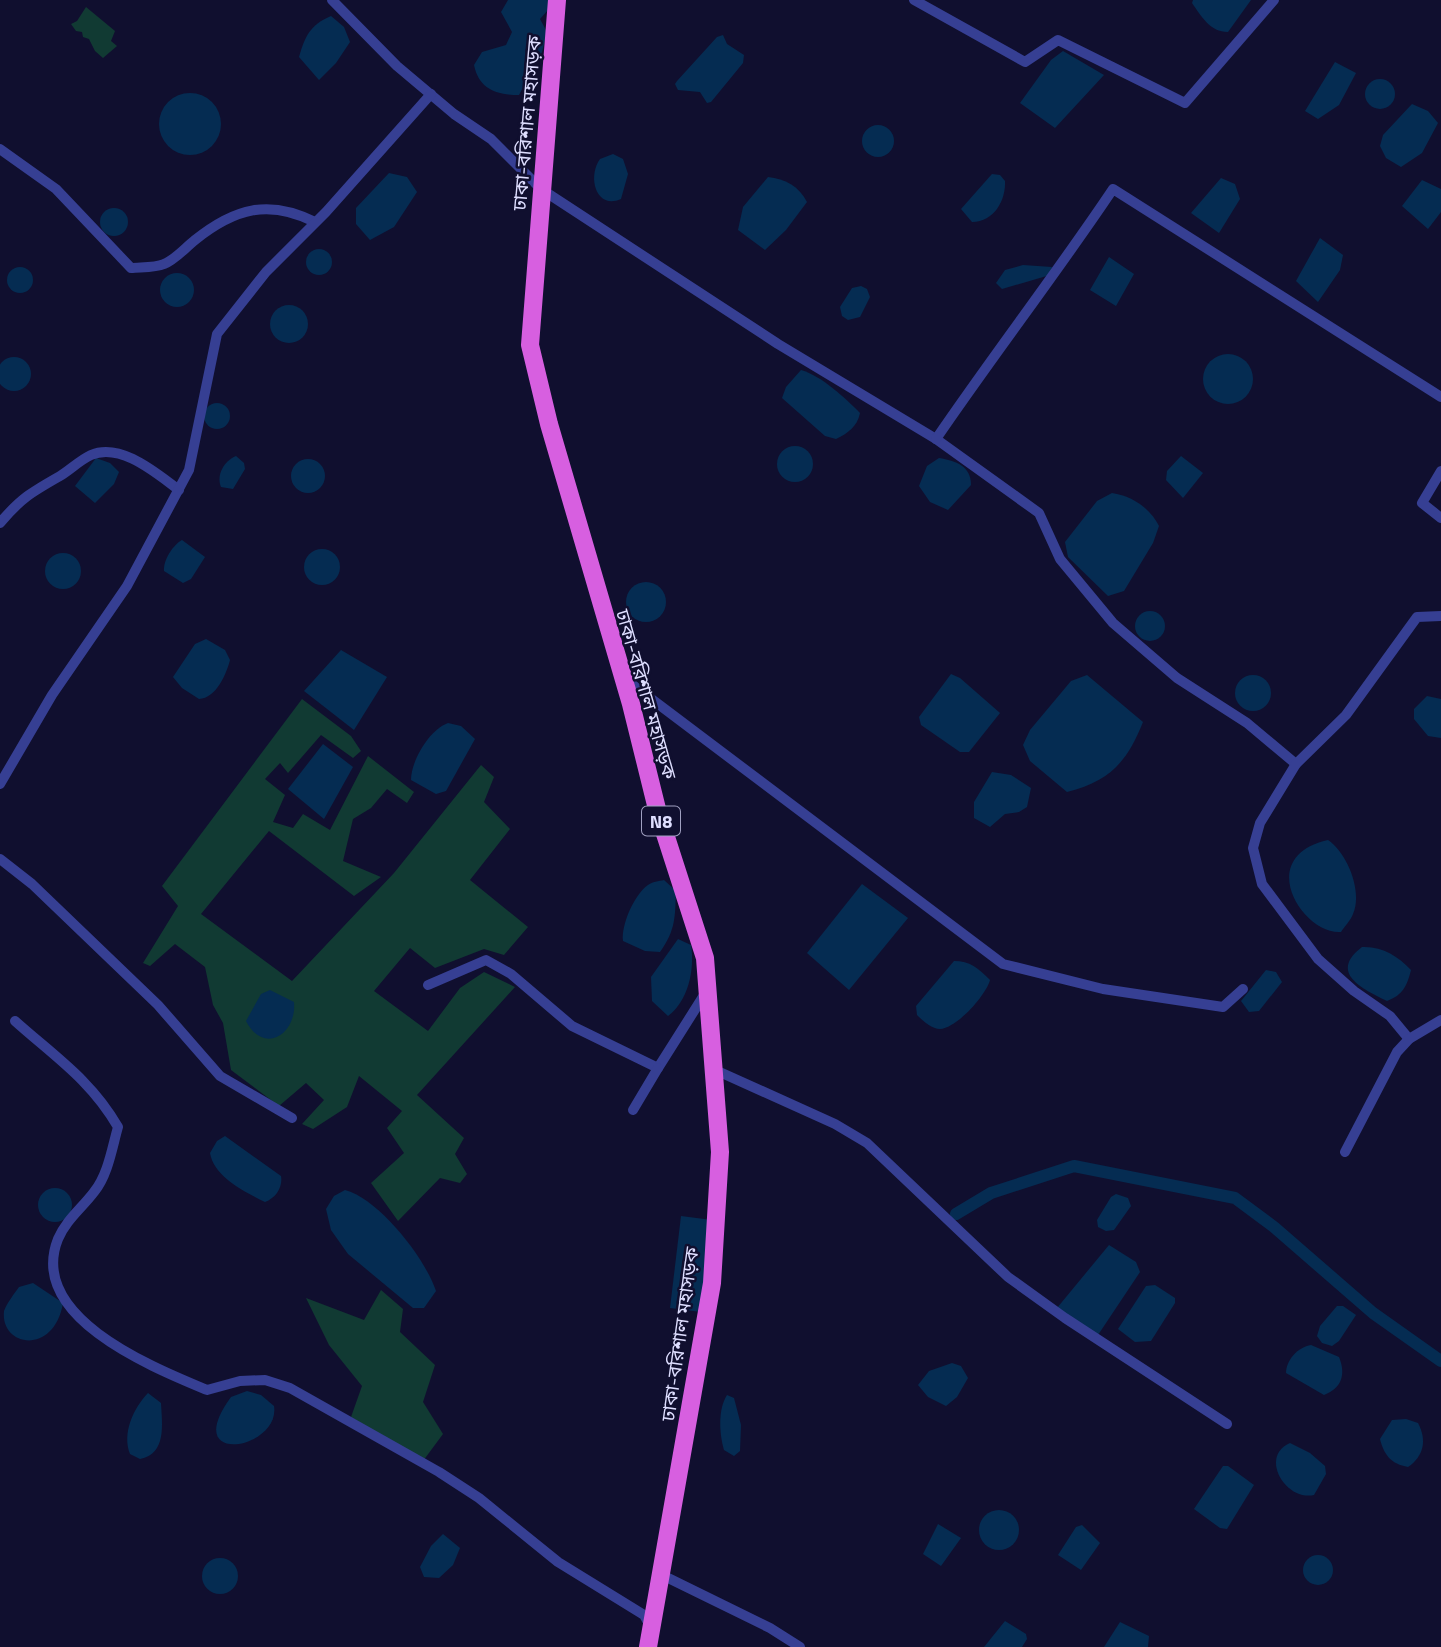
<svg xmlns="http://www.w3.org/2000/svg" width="1441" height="1647" viewBox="0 0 1441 1647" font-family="'Titillium Web','Noto Sans Bengali',sans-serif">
	<rect width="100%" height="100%" fill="#100f2f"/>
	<!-- green -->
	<g fill="#113a33">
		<polygon points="86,7 115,31 111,41 117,46 103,58 95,51 89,39 83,37 82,32 76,31 71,24 77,21"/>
		<polygon points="302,699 351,736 361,751 353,758 321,735 288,773 280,763 265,779 285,795 273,822 293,828 303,814 330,830 368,756 414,792 407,803 387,789 371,808 353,819 343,861 381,877 354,896 269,831 201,914 292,981 394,873 481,765 494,777 484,802 510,829 470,880 528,927 504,955 484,949 435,968 410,948 374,991 428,1031 460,988 484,972 515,987 417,1095 464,1138 455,1154 467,1174 460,1183 440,1178 398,1221 371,1183 404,1153 387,1128 402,1111 359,1076 347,1107 313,1129 302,1124 324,1100 306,1083 279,1106 231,1070 223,1023 213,1005 205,967 175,944 150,966 143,963 178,906 162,886"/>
		<polygon points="381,1290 403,1309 400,1332 435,1365 423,1402 443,1434 423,1461 351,1417 362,1386 329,1345 306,1298 364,1320"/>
	</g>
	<!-- water -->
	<g fill="#052c52">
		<path d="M508 0H552L548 10 540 19 547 32 542 52 519 95C496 95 479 89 474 65L482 52 506 45 512 32 501 12Z"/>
		<path d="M1193 0H1251L1228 32C1210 32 1202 17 1192 3Z"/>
		<path d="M331 16 344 27 350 42 336 63 319 80 299 57C305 36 310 25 331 16Z"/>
		<polygon points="723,35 727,44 744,55 743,63 711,102 707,103 700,92 678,90 675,84 677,81 717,37"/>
		<polygon points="1063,51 1104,75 1055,128 1020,103 1051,60"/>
		<polygon points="1335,62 1356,73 1339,105 1318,119 1305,111"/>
		<circle cx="1380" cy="94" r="15"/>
		<circle cx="190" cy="124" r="31"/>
		<polygon points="1412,104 1428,111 1438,123 1422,153 1401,167 1386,158 1380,146 1383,135"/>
		<circle cx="878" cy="141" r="16"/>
		<path d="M613 154 623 159 628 174 621 199C596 210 587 177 600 159Z"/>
		<polygon points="389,173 407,177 417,192 394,227 370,240 356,224 356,208"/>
		<path d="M992 174 1000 175 1005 181C1006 200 994 222 972 222L961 209Z"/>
		<path d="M768 177C785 179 799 186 807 202L786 230 765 250 738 230 743 207Z"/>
		<polygon points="1221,178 1235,184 1240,199 1219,233 1191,213"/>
		<polygon points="1422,180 1441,189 1441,212 1428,229 1402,206"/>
		<circle cx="114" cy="222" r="14"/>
		<polygon points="1320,238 1343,255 1340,270 1318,302 1296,281"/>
		<circle cx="319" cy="262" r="13"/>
		<polygon points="1109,257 1134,274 1116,306 1090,290"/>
		<polygon points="1023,265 1052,267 1050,275 1002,289 996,283 1005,270"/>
		<circle cx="20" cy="280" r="13"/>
		<circle cx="177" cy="290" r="17"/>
		<polygon points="861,286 867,289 870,297 860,317 848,320 842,316 840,307 852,288"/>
		<circle cx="289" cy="324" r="19"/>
		<circle cx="1228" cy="379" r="25"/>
		<circle cx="14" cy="374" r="17"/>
		<path d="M801 370C822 376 845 398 860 413 857 427 848 433 836 439L825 436 782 398 786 387Z"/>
		<circle cx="217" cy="416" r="13"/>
		<circle cx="795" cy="464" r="18"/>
		<path d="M236 456 244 463 245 469 233 489 221 487C216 475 224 461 236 456Z"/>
		<polygon points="1181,456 1203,473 1183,498 1166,480 1167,471"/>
		<polygon points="96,458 110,463 119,472 114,484 95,503 75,486"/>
		<path d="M939 458C956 461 971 466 971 485L948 510 930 502 919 486 927 466Z"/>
		<circle cx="308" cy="476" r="17"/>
		<path d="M1112 493C1132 496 1150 508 1159 526L1153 543 1124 591 1108 596 1068 557 1065 542 1097 501Z"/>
		<path d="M182 540 205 557 191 579 183 583 164 571C163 560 173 545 182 540Z"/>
		<circle cx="322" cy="567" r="18"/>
		<circle cx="63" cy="571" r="18"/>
		<circle cx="646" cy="602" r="20"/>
		<circle cx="1150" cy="626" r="15"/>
		<path d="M206 639 225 650 230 660C226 675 216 698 199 699L182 688 173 677 195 644Z"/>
		<polygon points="341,650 387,677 354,730 304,691"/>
		<polygon points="951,674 960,678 1000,713 969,752 960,752 921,725 919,717"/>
		<circle cx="1253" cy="693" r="18"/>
		<path d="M1087 675 1143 722C1127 762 1110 781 1067 792L1030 761 1023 745 1030 730 1071 681Z"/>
		<polygon points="1427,696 1441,699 1441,738 1428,736 1414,719 1414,709"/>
		<path d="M448 723 461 726 475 739 446 791 436 794 411 780C411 761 429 730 448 723Z"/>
		<polygon points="323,744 353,767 324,819 288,789"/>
		<polygon points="992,772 1011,775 1031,788 1027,807 1019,812 1005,814 990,827 974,818 974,802"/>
		<path d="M1328 840C1347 853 1363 891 1353 914 1351 920 1344 927 1341 932 1303 935 1253 857 1328 840Z"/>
		<path d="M664 880 676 891C675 916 676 930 660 952L645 951 623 941C621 925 634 895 648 885 652 882 659 881 664 880Z"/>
		<polygon points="862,884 908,918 849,990 807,953"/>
		<path d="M678 939 691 945C695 970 688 1001 668 1016L652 1001 651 977Z"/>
		<path d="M1362 947C1382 946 1398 956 1411 970 1407 986 1403 995 1387 1001 1363 989 1328 973 1362 947Z"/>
		<path d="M954 961C970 961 978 968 990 980 986 995 957 1028 940 1029 932 1029 923 1021 917 1015L916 1006Z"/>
		<polygon points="1266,970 1276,972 1282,982 1259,1011 1249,1012 1241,1001"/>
		<path d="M270 990 294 1002C297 1035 263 1055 246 1021L261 994Z"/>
		<path d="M225 1136 281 1176C283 1187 276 1198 265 1202 245 1192 214 1177 210 1153L217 1141Z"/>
		<circle cx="55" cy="1205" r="17"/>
		<path d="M345 1190C379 1199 425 1258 436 1291L424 1308H413L348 1254 331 1230 326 1209 334 1196Z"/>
		<polygon points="1116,1194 1128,1198 1131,1206 1114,1230 1106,1231 1098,1227 1097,1220 1111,1197"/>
		<polygon points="681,1216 712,1220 701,1312 670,1308"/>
		<polygon points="1109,1245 1136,1262 1140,1272 1098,1335 1057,1308"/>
		<path d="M33 1283 63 1303C54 1356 0 1347 4 1311 7 1303 14 1294 19 1287Z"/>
		<polygon points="1155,1285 1175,1298 1175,1303 1151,1341 1135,1342 1118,1329 1146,1286"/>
		<polygon points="1337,1306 1343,1306 1356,1315 1339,1341 1332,1346 1322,1343 1317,1336 1320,1326"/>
		<path d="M1311 1345 1339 1357C1346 1374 1342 1388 1324 1395L1286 1373C1286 1360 1298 1347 1311 1345Z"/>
		<polygon points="952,1363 961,1366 968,1378 957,1397 946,1406 928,1397 918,1385 929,1371"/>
		<path d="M247 1391 261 1395 274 1406C281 1449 179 1468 231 1397Z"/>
		<path d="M148 1393 161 1403C162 1424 167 1454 140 1459L130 1454C122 1433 133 1409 148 1393Z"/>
		<path d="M727 1395 734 1398 741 1425 740 1451 734 1456 724 1450C719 1433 718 1409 727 1395Z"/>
		<path d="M1406 1419 1418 1423C1427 1440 1424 1456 1408 1467 1391 1464 1384 1455 1380 1439L1392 1420Z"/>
		<path d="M1290 1443 1310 1453 1325 1466 1326 1474 1314 1495C1285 1501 1259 1456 1290 1443Z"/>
		<polygon points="1223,1466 1228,1466 1254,1485 1227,1529 1220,1528 1194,1509"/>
		<circle cx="999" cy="1530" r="20"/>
		<polygon points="938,1524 961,1538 941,1566 923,1554"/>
		<polygon points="1082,1525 1100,1543 1081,1570 1058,1555 1076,1527"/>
		<polygon points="443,1534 460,1548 453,1565 439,1578 424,1577 420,1567 431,1546"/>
		<circle cx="1318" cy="1570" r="15"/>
		<circle cx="220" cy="1576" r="18"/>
		<polygon points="1005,1621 1026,1634 1027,1639 1022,1647 984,1647"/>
		<polygon points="1120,1622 1149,1636 1148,1647 1104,1647"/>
	</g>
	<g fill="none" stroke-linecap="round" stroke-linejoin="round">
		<!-- canal -->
		<polyline stroke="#052c52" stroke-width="12" points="956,1214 991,1193 1074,1166 1235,1198 1274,1227 1373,1313 1441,1361"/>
		<!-- minor -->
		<g stroke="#363f93" stroke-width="10">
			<polyline points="332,0 397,66 454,114 491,139 541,189 778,344 936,439 1039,513 1060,559 1113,623 1177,678 1247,723 1296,764"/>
			<polyline points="914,0 1025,62 1058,40 1185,103 1274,0"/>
			<path d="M0 149 56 189 131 268C141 267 155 268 164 264 175 260 186 247 195 240 235 208 269 199 315 222"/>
			<path d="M936 439C994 354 1056 274 1113 189L1441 397"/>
			<polyline points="1441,471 1422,503 1441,518"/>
			<path d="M0 523C21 498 32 492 60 476 70 470 80 460 91 455 121 442 157 474 179 490"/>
			<polyline points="625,679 1003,964 1103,989 1223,1007 1243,989"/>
			<polyline points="0,784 52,695 127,586 189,470 217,334 266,272 326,212 431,94"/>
			<polyline points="0,859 32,884 158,1005 220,1076 292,1118"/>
			<polyline points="428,985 486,960 511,974 572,1026 658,1068 706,992"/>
			<path d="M15 1021C54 1056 91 1080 118 1127 112 1148 108 1175 94 1192 82 1208 66 1220 58 1239 27 1317 152 1367 207 1390L240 1381 265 1380 290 1388 439 1472 479 1498 558 1562 644 1615 651 1628"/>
			<polyline points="1409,1039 1390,1016 1354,991 1318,959 1262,884 1253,848 1260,823 1296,764 1346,715 1417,617 1441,616"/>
			<polyline points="713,1069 835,1124 867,1143 1008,1277 1065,1318 1227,1424"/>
			<polyline points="633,1110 658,1068"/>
			<polyline points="1345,1152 1397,1052 1409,1039 1441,1020"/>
			<polyline points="660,1574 770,1628 800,1647"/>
		</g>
		<!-- trunk -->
		<polyline stroke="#d75fe0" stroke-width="18" points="557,0 530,345 549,424 631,704 657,809 705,958 720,1152 712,1283 648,1647"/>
	</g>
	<g text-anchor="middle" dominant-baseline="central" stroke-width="5" stroke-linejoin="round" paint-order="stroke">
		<!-- shield labels -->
		<rect fill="#100f2f" stroke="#a0a0c1" stroke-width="2" x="642" y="806.5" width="38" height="29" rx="5"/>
		<g font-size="18" font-weight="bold" fill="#dedeff">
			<text x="661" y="821">N8</text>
		</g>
		<!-- street labels -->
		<g font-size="19" fill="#dedeff" stroke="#100f2f">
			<text transform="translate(526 123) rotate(-85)">ঢাকা-বরিশাল মহাসড়ক</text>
			<text transform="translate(647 694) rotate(74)">ঢাকা-বরিশাল মহাসড়ক</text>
			<text transform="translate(679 1334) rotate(-82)">ঢাকা-বরিশাল মহাসড়ক</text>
		</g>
	</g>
</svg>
